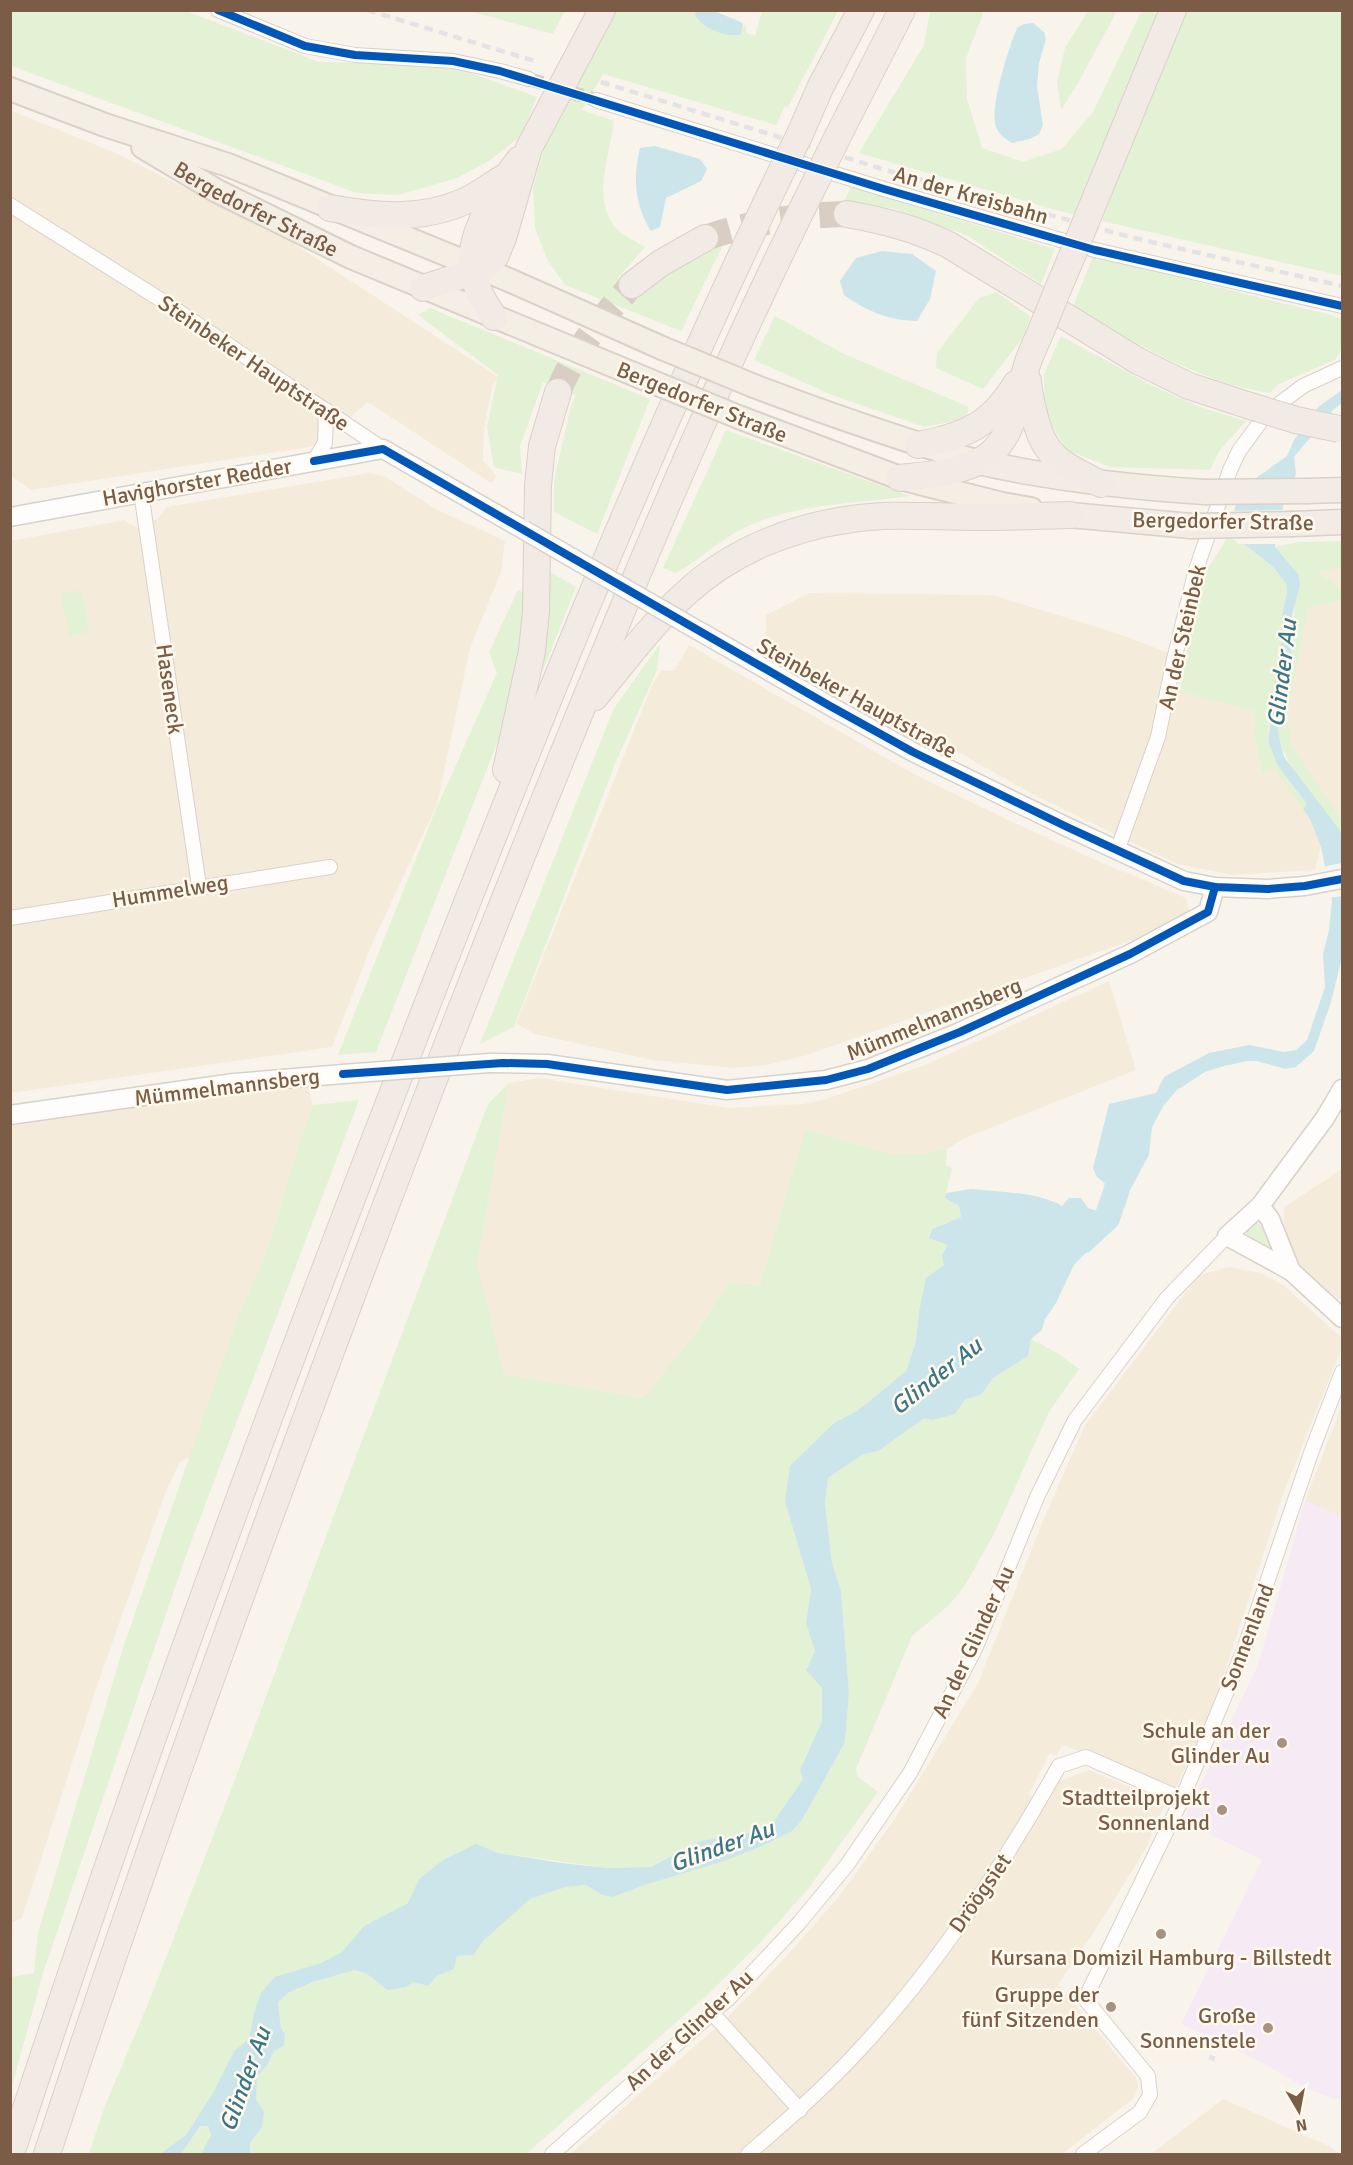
<svg xmlns="http://www.w3.org/2000/svg" width="1353" height="2165" viewBox="0 0 1353 2165" font-family="Signika,sans-serif">
	<rect width="100%" height="100%" fill="#f8f4ec"/>
	<!-- residential -->
	<g fill="#f5ebdb">
		<polygon points="10,110 118,154 290,241 498,377 492,387 484,429 483,460 497,477 491,483 368,402 316,446 31,490 11,476"/>
		<polygon points="370,473 386,477 434,508 505,541 501,572 470,648 437,805 374,939 332,1047 11,1093 10,541 124,520 138,528 157,519 167,507"/>
		<polygon points="1342,567 1342,589 1317,571"/>
		<polygon points="809,593 992,595 1119,634 1182,658 1180,691 1255,712 1254,735 1262,773 1275,770 1310,819 1321,847 1315,870 1232,875 1177,864 1034,795 949,747 765,654 766,615"/>
		<polygon points="1342,601 1342,824 1292,746 1287,719 1308,607"/>
		<polygon points="689,645 914,774 1004,818 1120,871 1128,873 1186,898 1189,911 1158,931 804,1056 766,1065 734,1068 652,1060 535,1034 516,1024 653,683 662,670 674,671"/>
		<polygon points="1109,981 1136,1070 963,1139 947,1149 921,1154 893,1154 805,1130 760,1285 729,1282 698,1330 643,1398 504,1374 477,1265 509,1083 539,1078 729,1108 803,1104 826,1099 925,1065"/>
		<polygon points="308,1086 313,1105 298,1145 269,1246 238,1317 190,1457 180,1462 166,1491 96,1689 22,1918 11,1923 11,1126 223,1094"/>
		<polygon points="1342,1169 1342,1301 1311,1278 1296,1260 1286,1240 1284,1223 1284,1207"/>
		<polygon points="1229,1267 1261,1273 1283,1285 1342,1338 1342,1347 1284,1492 1213,1708 1176,1788 1062,1745 1057,1756 1050,1753 1029,1794 1035,1798 972,1904 894,2002 833,2068 793,2108 739,2154 570,2154 725,2020 784,1959 840,1895 896,1817 978,1683 1045,1516 1085,1425 1199,1275"/>
		<polygon points="1342,1405 1342,1517 1305,1501"/>
		<polygon points="1089,1770 1166,1802 1145,1850 1094,1932 1058,1984 1136,2078 1138,2087 1134,2098 1062,2154 757,2154 794,2124 851,2066 928,1978 1027,1836 1054,1783"/>
		<polygon points="1223,2099 1331,2147 1340,2154 1151,2154"/>
	</g>
	<!-- education -->
	<polygon fill="#f6eaf4" points="1305,1501 1342,1517 1342,2098 1334,2099 1310,2090 1255,2059 1181,2024 1262,1860 1183,1821 1258,1665"/>
	<!-- green -->
	<g fill="#e3f1d5">
		<polygon points="1148,10 1158,14 1078,214 1070,214 859,153 924,45 930,11 984,11 966,58 967,99 982,148 1023,162 1062,149 1093,112 1140,14"/>
		<polygon points="10,11 186,11 319,62 366,63 462,70 537,97 521,136 489,161 457,178 398,195 357,193 11,66"/>
		<polygon points="469,11 565,10 565,11 553,34"/>
		<path d="M614 11H697V19L701 23 732 36 746 24V33L755 36 762 11H838L788 107 785 106 776 125 603 74 582 110 614 121C610 155 592 195 614 226 619 234 636 241 645 247L618 278 635 294 646 292 679 267 725 241 681 331 565 285 548 261 535 228 533 188 544 150Z"/>
		<polygon points="1088,11 1117,11 1077,85 1061,110 1057,82 1065,48"/>
		<polygon points="1182,11 1342,11 1342,276 1102,221"/>
		<polygon points="851,187 1055,249 1041,284 968,236 896,209 844,201"/>
		<path d="M1093 256 1342 318V348L1335 360 1279 384 1270 393C1199 383 1134 341 1073 307Z"/>
		<polygon points="996,292 1030,316 1025,335 983,389 936,368 937,353 979,298"/>
		<polygon points="430,308 650,399 597,534 554,512 554,480 571,406 576,395 543,382 520,446 522,474 494,467 487,427 498,375 418,315"/>
		<polygon points="775,316 844,354 969,407 966,419 924,427 832,395 754,360"/>
		<polygon points="1061,336 1151,385 1200,407 1246,421 1220,450 1210,470 1110,467 1067,450 1045,414 1044,374"/>
		<path d="M726 430 910 496C855 504 797 503 746 527 720 539 701 559 676 573L663 568Z"/>
		<polygon points="1230,533 1272,566 1286,582 1287,593 1282,614 1282,638 1268,728 1278,766 1307,804 1303,809 1275,770 1262,773 1254,735 1255,712 1180,691 1190,630 1204,575"/>
		<path d="M1342 541V567L1318 572 1342 589V601L1308 607 1287 719 1292 746 1335 810 1342 824V837L1338 829C1320 803 1277 759 1278 728 1279 701 1288 673 1292 647 1296 624 1291 606 1300 584L1275 547 1299 542Z"/>
		<polygon points="550,572 576,587 542,673 541,668"/>
		<polygon points="82,590 89,632 69,636 61,594"/>
		<polygon points="518,590 527,594 519,663 499,738 376,1052 338,1055 433,816 497,673 489,652"/>
		<polygon points="660,644 657,670 615,764 514,1027 480,1044 614,708"/>
		<polygon points="509,1083 477,1265 504,1374 643,1398 698,1330 729,1282 760,1285 805,1130 893,1154 921,1154 947,1149 946,1165 952,1168 945,1198 959,1206 961,1217 932,1229 929,1237 949,1244 944,1265 919,1312 916,1341 906,1371 857,1411 834,1423 785,1502 811,1589 806,1623 815,1651 806,1669 822,1688 822,1721 800,1770 803,1779 774,1821 745,1834 700,1841 651,1867 608,1868 498,1853 488,1849 419,1879 408,1903 364,1926 342,1952 321,1963 254,2013 249,2039 234,2051 213,2093 186,2135 160,2154 89,2154 105,2106 152,1994 234,1782 488,1104"/>
		<polygon points="359,1100 188,1550 43,1973 11,2090 11,1977 34,1973 38,1933 123,1648 238,1317 269,1246 298,1145 313,1105"/>
		<path d="M1255 1222 1263 1226 1272 1246 1265 1251C1256 1244 1247 1239 1245 1228Z"/>
		<polygon points="1031,1339 1057,1353 1079,1369 1049,1412 994,1534 964,1587 949,1605 912,1636 856,1769 857,1776 878,1792 808,1889 760,1943 705,1997 526,2154 250,2154 250,2143 262,2127 256,2100 256,2077 267,2065 274,2051 284,2046 285,2034 281,2028 278,2002 288,1993 314,1982 355,1970 367,1974 387,1990 413,1982 428,1986 437,1976 454,1969 457,1956 474,1955 483,1941 529,1899 566,1887 586,1885 602,1895 613,1897 802,1820 845,1742 849,1693 841,1591 832,1563 825,1503 828,1478 862,1455 880,1450 924,1417 955,1414 965,1400 982,1394 993,1378 1027,1356"/>
		<polygon points="200,2126 208,2126 211,2135 201,2154 181,2154"/>
	</g>
	<!-- water -->
	<g fill="#cbe5eb">
		<path d="M697 11H714L741 22 743 24 741 34C728 39 699 27 695 14Z"/>
		<path d="M1033 23 1044 32 1046 39 1039 63 1037 86 1043 125 1039 134 1030 139 1012 143C1006 139 999 135 996 127 989 108 1009 47 1017 28L1024 24Z"/>
		<path d="M655 146 700 159 707 169 701 181 666 198 660 227 651 231C634 203 633 178 640 148Z"/>
		<path d="M882 251 912 254 936 271 930 299 917 321C890 321 866 311 844 295L840 281 856 258Z"/>
		<polygon points="1342,390 1342,403 1334,409 1294,457 1296,474 1284,502 1275,547 1298,574 1300,584 1292,616 1294,634 1281,709 1278,730 1280,741 1284,757 1339,829 1342,837 1342,957 1331,1002 1314,1051 1296,1067 1286,1069 1256,1061 1247,1061 1224,1066 1205,1072 1177,1090 1164,1105 1152,1127 1149,1155 1130,1190 1122,1190 1119,1194 1097,1177 1093,1168 1109,1104 1156,1093 1164,1077 1209,1053 1249,1045 1284,1052 1296,1050 1307,1040 1325,987 1323,954 1329,930 1332,901 1321,847 1310,819 1303,809 1307,804 1278,766 1269,744 1270,712 1282,638 1282,614 1287,593 1286,583 1272,566 1230,533 1235,507 1256,478 1287,456 1294,440 1318,407"/>
		<path d="M971 1189C999 1192 1038 1192 1062 1206L1069 1198H1081L1088 1208 1101 1212 1111 1223 1105 1233 1074 1265 1056 1303 1045 1319 1042 1330 1031 1339 1028 1356 993 1378 982 1394 965 1400 955 1414 933 1420 924 1418 880 1450 862 1455 828 1478 825 1503 832 1563 841 1591 849 1693 845 1742 802 1820 792 1831 762 1846 721 1862 644 1885 613 1897 602 1895 586 1885 566 1887 530 1899 483 1941 474 1955 457 1956 454 1969 437 1976 428 1986 413 1982 406 1987 387 1990 367 1974 355 1970 313 1982 288 1993 278 2002 281 2028 285 2034 284 2046 274 2051 267 2065 257 2077 256 2100 264 2111 262 2127 250 2143V2154H201L211 2135 208 2126H200L181 2154H160L186 2135 213 2093 234 2051 249 2039 254 2013 261 1993 275 1977 321 1963 342 1952 364 1926 408 1903 419 1879 443 1860 476 1844 498 1853 562 1863 608 1868 651 1867 700 1841 745 1834 774 1821 803 1779 800 1770 822 1721V1688L806 1670 815 1651 806 1623 811 1589 785 1502 790 1466 834 1423 857 1411 906 1371 916 1341 919 1312 926 1278 944 1265 942 1255 948 1245 929 1238 932 1229 961 1217 959 1206 945 1198 946 1193Z"/>
	</g>
	<!-- pier -->
	<g fill="#f8f4ec">
		<polygon points="1286,510 1279,544 1239,544 1227,534 1231,511"/>
		<polygon points="1342,863 1342,896 1328,898 1322,867"/>
	</g>
	<g fill="none" stroke-linecap="round" stroke-linejoin="round">
		<!-- river -->
		<polyline stroke="#cbe5eb" stroke-width="26" points="1082,1241 1107,1218 1116,1192 1124,1159"/>
		<!-- minor-tunnel -->
		<polyline stroke="#d9cec3" stroke-width="14" stroke-dasharray="14 7" stroke-linecap="butt" points="529,79 596,100"/>
		<!-- motorway-tunnel -->
		<g stroke="#d9cec3" stroke-width="26" stroke-dasharray="26 13" stroke-linecap="butt">
			<path d="M705 238C752 222 798 215 847 214"/>
			<path d="M558 392C576 349 600 319 632 285"/>
		</g>
		<!-- minor casing -->
		<g stroke="#d8d1ca" stroke-width="16">
			<g id="minor">
				<polyline points="218,10 305,46 355,55 453,61 500,71 529,79"/>
				<polyline points="596,100 884,189 1095,250 1342,306"/>
				<polyline points="10,205 169,305 383,449"/>
				<polyline points="314,461 325,443 326,410"/>
				<polyline points="141,492 199,886"/>
				<polyline points="1117,851 1158,737 1173,664 1195,573 1230,470 1239,451 1267,413 1303,386 1342,368"/>
				<polyline points="10,918 330,867"/>
				<polyline points="712,2013 800,2110"/>
				<polyline points="552,2154 729,1998 799,1923 847,1865 910,1773 975,1649 1037,1497 1075,1420 1167,1298 1227,1236"/>
				<path d="M748 2154C787 2121 826 2086 861 2048 939 1964 1003 1866 1059 1766L1086 1757 1182 1799"/>
				<polyline points="1083,2154 1140,2112 1150,2095 1148,2076 1085,1999 1182,1799 1245,1647 1312,1450 1342,1372"/>
			</g>
		</g>
		<!-- tertiary casing -->
		<g stroke="#d8d1ca" stroke-width="21">
			<g id="tertiary">
				<polyline points="10,517 383,449 524,530"/>
				<polyline points="685,623 830,706 913,752 1067,827 1184,881 1215,887 1268,889 1305,886 1342,879"/>
				<polyline points="489,1063 547,1064 727,1090 826,1080 868,1069 960,1032 1130,954 1208,912 1215,887"/>
				<polyline points="1342,1089 1325,1118 1260,1206 1227,1236 1291,1271 1342,1318"/>
				<polyline points="10,1115 234,1083 343,1074"/>
				<polyline points="1260,1206 1270,1219 1291,1271"/>
			</g>
		</g>
		<!-- primary casing -->
		<g stroke="#dad1c8" stroke-width="26">
			<g id="primary">
				<polyline points="10,89 105,125 228,165 509,280 662,348"/>
				<path id="s1" d="M143 147 217 191 351 257 648 380"/>
				<path d="M754 386C828 414 902 440 979 462"/>
				<polyline points="741,418 900,478 1002,504 1031,509"/>
			</g>
		</g>
		<!-- trunk casing -->
		<g stroke="#dad1c8" stroke-width="27">
			<g id="trunk">
				<path d="M979 462C1053 479 1128 487 1205 492"/>
				<polyline points="1308,491 1342,490"/>
				<polyline points="1070,515 1191,526"/>
				<polyline points="1293,524 1342,522"/>
			</g>
		</g>
		<!-- motorway casing -->
		<g stroke="#dad1c8" stroke-width="28">
			<g id="motorway">
				<polyline points="800,134 820,88 861,10"/>
				<polyline points="834,144 902,10"/>
				<path d="M330 208C376 216 419 221 463 202 477 196 490 186 503 178"/>
				<path d="M847 214C885 221 914 228 949 245L1138 361 1189 386 1247 405"/>
				<polyline points="1087,219 1173,10"/>
				<polyline points="632,285 661,263 705,238"/>
				<polyline points="423,288 482,269 495,257 503,238 529,148 602,10"/>
				<polyline points="1058,289 1072,256"/>
				<path d="M494 317C465 277 466 250 489 207 498 190 507 175 519 160"/>
				<path d="M1028 381C1029 394 1032 406 1035 418 1045 460 1066 466 1101 484"/>
				<path d="M918 445C965 436 990 426 1016 384"/>
				<path d="M900 478C926 475 955 473 978 462 1014 445 1017 398 1027 365 1031 352 1038 339 1043 326"/>
				<path d="M595 697C624 662 651 625 685 594 730 552 791 527 852 519 892 513 935 517 975 517 1007 517 1039 516 1070 515"/>
				<polyline points="506,770 532,651 536,611 538,485 542,446 558,392"/>
				<path d="M11 2154C133 1781 268 1412 411 1046 526 750 644 454 783 168"/>
				<path d="M47 2154C168 1786 302 1423 441 1061 500 909 561 757 624 606 684 462 747 318 817 179"/>
			</g>
		</g>
		<!-- minor -->
		<use href="#minor" stroke="#fefdfc" stroke-width="14"/>
		<!-- tertiary -->
		<use href="#tertiary" stroke="#fefdfc" stroke-width="18"/>
		<!-- primary -->
		<use href="#primary" stroke="#f3efe5" stroke-width="22"/>
		<!-- trunk -->
		<use href="#trunk" stroke="#f2ece4" stroke-width="24"/>
		<!-- motorway -->
		<use href="#motorway" stroke="#f2eae4" stroke-width="26"/>
		<!-- rail -->
		<g stroke="#e5e2e6" stroke-width="4.5" stroke-dasharray="9 6" stroke-linecap="butt">
			<polyline points="367,10 538,62"/>
			<polyline points="601,82 889,171 1134,238 1342,286"/>
			<polyline points="1209,2057 1215,2059"/>
		</g>
		<!-- tertiary-bridge casing -->
		<g stroke="#d8d1ca" stroke-width="21" stroke-linecap="butt">
			<g id="tertiary-bridge">
				<polyline points="524,530 685,623"/>
				<polyline points="343,1074 489,1063"/>
			</g>
		</g>
		<!-- primary-bridge casing -->
		<g stroke="#dad1c8" stroke-width="26" stroke-linecap="butt">
			<g id="primary-bridge">
				<polyline points="662,348 754,386"/>
				<polyline points="648,380 741,418"/>
			</g>
		</g>
		<!-- trunk-bridge casing -->
		<g stroke="#dad1c8" stroke-width="27" stroke-linecap="butt">
			<g id="trunk-bridge">
				<polyline points="1205,492 1308,491"/>
				<polyline points="1191,526 1293,524"/>
			</g>
		</g>
		<!-- motorway-bridge casing -->
		<g stroke="#dad1c8" stroke-width="28" stroke-linecap="butt">
			<g id="motorway-bridge">
				<polyline points="783,168 800,134"/>
				<polyline points="817,179 834,144"/>
				<polyline points="1072,256 1087,219"/>
				<polyline points="1043,326 1058,289"/>
				<polyline points="1247,405 1296,420 1339,429"/>
			</g>
		</g>
		<!-- tertiary-bridge -->
		<use href="#tertiary-bridge" stroke="#fefdfc" stroke-width="18"/>
		<!-- primary-bridge -->
		<use href="#primary-bridge" stroke="#f3efe5" stroke-width="22"/>
		<!-- trunk-bridge -->
		<use href="#trunk-bridge" stroke="#f2ece4" stroke-width="24"/>
		<!-- motorway-bridge -->
		<use href="#motorway-bridge" stroke="#f2eae4" stroke-width="26"/>
		<!-- cycleway casing -->
		<g stroke="#fff9ee" stroke-width="11">
			<g id="cycleway">
				<polyline points="218,10 305,46 355,55 453,61 500,71 884,189 1095,250 1342,306"/>
				<polyline points="314,461 383,449 830,706 913,752 1067,827 1184,881 1215,887 1268,889 1305,886 1342,879"/>
				<polyline points="343,1074 503,1063 547,1064 727,1090 826,1080 868,1069 960,1032 1130,954 1208,912 1215,887"/>
			</g>
		</g>
		<!-- cycleway -->
		<use href="#cycleway" stroke="#0057b8" stroke-width="8"/>
	</g>
	<!-- markers -->
	<g fill="#a79281" stroke="#fff9ee" stroke-width="2">
		<circle cx="1282" cy="1743" r="6"/>
		<circle cx="1222" cy="1810" r="6"/>
		<circle cx="1161" cy="1934" r="6"/>
		<circle cx="1111" cy="2007" r="6"/>
		<circle cx="1268" cy="2028" r="6"/>
	</g>
	<g text-anchor="middle" dominant-baseline="central" stroke-width="5" stroke-linejoin="round" paint-order="stroke">
		<!-- street labels -->
		<g font-size="22" fill="#7b5d47" stroke="#fff9ee">
			<text transform="translate(971 195) rotate(16)">An der Kreisbahn</text>
			<text stroke="none"><textPath href="#s1" startOffset="129">Bergedorfer Straße</textPath></text>
			<text transform="translate(254 363) rotate(34)">Steinbeker Hauptstraße</text>
			<text transform="translate(702 402) rotate(22)">Bergedorfer Straße</text>
			<text transform="translate(197 482) rotate(-10)">Havighorster Redder</text>
			<text transform="translate(1223 521) rotate(1)">Bergedorfer Straße</text>
			<text transform="translate(1182 637) rotate(-77)">An der Steinbek</text>
			<text transform="translate(170 689) rotate(82)">Haseneck</text>
			<text transform="translate(857 698) rotate(29)">Steinbeker Hauptstraße</text>
			<text transform="translate(170 891) rotate(-9)">Hummelweg</text>
			<text transform="translate(934 1019) rotate(-22)">Mümmelmannsberg</text>
			<text transform="translate(227 1087) rotate(-7)">Mümmelmannsberg</text>
			<text transform="translate(1247 1637) rotate(-69)">Sonnenland</text>
			<text transform="translate(973 1642) rotate(-65)">An der Glinder Au</text>
			<text transform="translate(980 1893) rotate(-55)">Dröögsiet</text>
			<text transform="translate(689 2030) rotate(-43)">An der Glinder Au</text>
		</g>
		<!-- poi labels -->
		<g font-size="22" fill="#7b5d47" stroke="#fff9ee" text-anchor="end">
			<text x="1270" y="1730">Schule an der<tspan x="1270" dy="25">Glinder Au</tspan></text>
			<text x="1210" y="1797">Stadtteilprojekt<tspan x="1210" dy="25">Sonnenland</tspan></text>
			<text x="1161" y="1957" text-anchor="middle">Kursana Domizil Hamburg - Billstedt</text>
			<text x="1099" y="1994">Gruppe der<tspan x="1099" dy="25">fünf Sitzenden</tspan></text>
			<text x="1256" y="2015">Große<tspan x="1256" dy="25">Sonnenstele</tspan></text>
		</g>
		<!-- water labels -->
		<g font-size="24" font-style="italic" fill="#3b7789" stroke="#fff9ee">
			<text transform="translate(1282 673) rotate(-83)">Glinder Au</text>
			<text transform="translate(936 1376) rotate(-38)">Glinder Au</text>
			<text transform="translate(722 1846) rotate(-20)">Glinder Au</text>
			<text transform="translate(245 2079) rotate(-70)">Glinder Au</text>
		</g>
	</g>
	<!-- border -->
	<rect width="1353" height="2165" fill="none" stroke="#7b5d47" stroke-width="24"/>
	<!-- north arrow -->
	<g transform="translate(1299 2111) rotate(170)" stroke="#fff9ee" stroke-width="4.5" paint-order="stroke">
	<path d="M0-4.5L10 22L0 15L-10 22Z" fill="#7b5d47"/>
	<text y="-9" font-size="16" font-weight="bold" text-anchor="middle" fill="#7b5d47">N</text>
	</g>
</svg>
